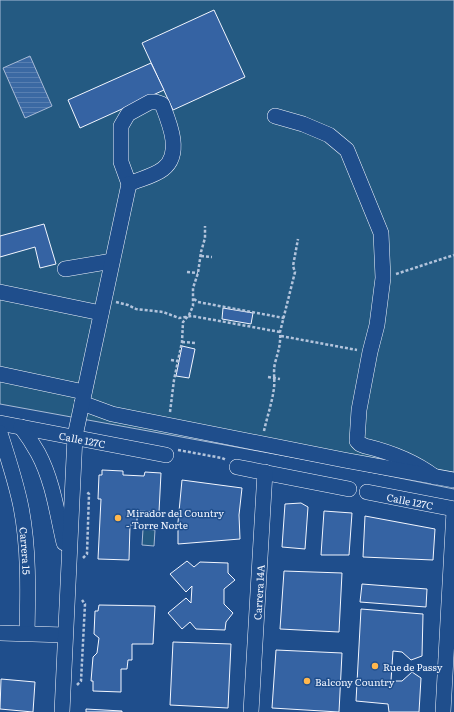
<svg xmlns="http://www.w3.org/2000/svg" width="454" height="712" viewBox="0 0 454 712" font-family="Literata,serif">
	<defs>
		<pattern id="water-rules" width="6" height="5" patternUnits="userSpaceOnUse"><rect width="6" height="5" fill="#3b69a3"/><path d="M0 2.5h6" fill="none" stroke="#587fb1"/></pattern>
	</defs>
	<rect width="100%" height="100%" fill="#1f4e8c"/>
	<!-- grass -->
	<g fill="#245a82" stroke="#a8bbd7">
		<polygon points="0,0 454,0 454,489 335,465 0,404"/>
		<polygon points="143,529 155,530 154,546 142,545"/>
	</g>
	<!-- water -->
	<polygon fill="url(#water-rules)" stroke="#a8bbd7" points="30,56 52,106 25,118 3,68"/>
	<!-- building -->
	<g fill="#3563a3" stroke="#f2f6ff">
		<polygon points="214,10 245,77 173,110 142,43"/>
		<polygon points="151,63 164,90 80,128 68,100"/>
		<polygon points="44,224 56,264 40,268 35,247 0,257 0,236"/>
		<polygon points="223,308 253,313 251,324 222,319"/>
		<polygon points="182,346 195,349 189,378 176,376"/>
		<polygon points="102,470 123,471 123,475 144,476 145,472 161,473 159,512 137,511 137,525 130,525 129,560 98,559 101,499 98,499 99,475 102,475"/>
		<polygon points="182,480 242,488 239,515 240,539 178,544 178,522"/>
		<polygon points="301,503 308,507 305,549 282,547 285,504"/>
		<polygon points="324,511 352,513 349,555 321,555"/>
		<polygon points="365,516 435,529 433,560 363,557"/>
		<polygon points="187,561 194,567 200,562 228,563 228,573 235,580 224,589 224,604 233,613 226,622 225,630 196,629 190,622 182,629 168,613 186,598 191,603 192,586 186,592 170,574"/>
		<polygon points="284,571 342,573 339,632 280,629"/>
		<polygon points="362,584 427,589 426,607 360,602"/>
		<polygon points="99,605 155,606 153,644 132,644 132,660 128,660 127,669 121,669 121,692 93,691 93,681 91,681 93,657 97,653 99,638 94,634 95,611 98,611"/>
		<polygon points="361,609 423,614 422,656 411,660 402,652 393,651 391,681 402,681 412,672 421,678 419,712 389,712 388,704 356,701"/>
		<polygon points="173,642 231,644 228,708 170,705"/>
		<polygon points="276,650 342,653 339,712 272,708"/>
		<polygon points="1,679 35,682 33,712 0,709"/>
		<polygon points="86,709 122,711 122,712 86,712"/>
	</g>
	<g fill="none" stroke-linecap="round" stroke-linejoin="round">
		<!-- minor casing -->
		<g stroke="#f2f6ff" stroke-width="16">
			<g id="minor">
				<path d="M150 102H156L162 104C169 122 183 154 163 169 154 176 140 179 129 184L121 162V126L128 114Z"/>
				<path d="M275 116 303 124 329 135 347 150 381 233 383 278 377 325 370 352 359 410 357 441 360 444 365 446C390 452 414 461 435 477"/>
				<polyline points="65,269 112,261"/>
				<polyline points="0,292 101,313"/>
				<polyline points="0,374 84,392"/>
				<polyline points="82,403 112,414 344,460 454,480"/>
				<path id="s1" d="M0 423 166 455"/>
				<path d="M21 427C27 435 33 444 38 453 53 481 57 513 64 543"/>
				<path id="s2" d="M0 433C8 458 16 482 21 507 29 548 28 592 27 633"/>
				<polyline points="237,467 349,489"/>
				<path id="s3" d="M367 492 454 509"/>
				<polyline points="0,633 65,635"/>
				<polyline points="62,712 75,436 129,184"/>
				<path id="s4" d="M251 712 265 472"/>
				<polyline points="443,712 454,511"/>
			</g>
		</g>
		<!-- path -->
		<g stroke="#b3c4dc" stroke-width="2.5" stroke-dasharray="3 2" stroke-linecap="butt">
			<polyline points="201,256 212,257"/>
			<polyline points="187,272 198,273"/>
			<polyline points="396,274 454,255"/>
			<polyline points="194,299 198,302 284,318"/>
			<polyline points="116,302 128,305 136,309 163,312 179,318 192,316 280,332"/>
			<polyline points="281,336 357,350"/>
			<polyline points="182,342 196,343"/>
			<polyline points="171,360 178,361"/>
			<polyline points="268,377 280,379"/>
			<polyline points="170,412 174,380 182,342 183,322 189,315 193,306 193,288 198,273 201,252 205,238 205,226"/>
			<path d="M264 431C267 417 272 403 274 388 275 379 273 372 275 363 278 352 281 344 280 332L295 272 293 266 298 239"/>
			<polyline points="178,450 222,458 226,460"/>
			<polyline points="83,558 87,554 89,494 86,491"/>
			<polyline points="77,685 81,681 85,604 82,600"/>
		</g>
		<!-- minor -->
		<use href="#minor" stroke="#1f4e8c" stroke-width="15"/>
	</g>
	<!-- markers -->
	<g fill="#ffb74d" stroke="#1f4e8c" stroke-width="1.5">
		<circle cx="118" cy="518" r="4"/>
		<circle cx="375" cy="666" r="4"/>
		<circle cx="307" cy="681" r="4"/>
	</g>
	<g text-anchor="middle" dominant-baseline="central" stroke-width="3" stroke-linejoin="round" paint-order="stroke">
		<!-- street labels -->
		<g font-size="10" fill="#f2f6ff" stroke="#1f4e8c">
			<text stroke="none"><textPath href="#s1" startOffset="84">Calle 127C</textPath></text>
			<text stroke="none"><textPath href="#s3" startOffset="44">Calle 127C</textPath></text>
			<text stroke="none"><textPath href="#s2" startOffset="121">Carrera 15</textPath></text>
			<text stroke="none"><textPath href="#s4" startOffset="120">Carrera 14A</textPath></text>
		</g>
		<!-- poi labels -->
		<g font-size="10" fill="#f2f6ff" stroke="#1f4e8c" text-anchor="start">
			<text x="126" y="512">Mirador del Country<tspan x="126" dy="12">- Torre Norte</tspan></text>
			<text x="383" y="666">Rue de Passy</text>
			<text x="315" y="681">Balcony Country</text>
		</g>
	</g>
</svg>
